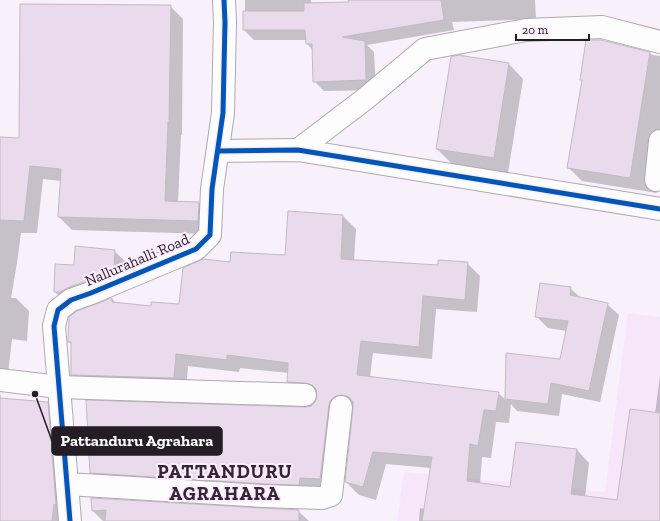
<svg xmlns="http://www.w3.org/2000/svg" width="660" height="521" viewBox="0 0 660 521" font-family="'Zilla Slab',serif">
	<rect width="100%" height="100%" fill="#f8f0fa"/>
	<!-- built -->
	<polygon fill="#f7e6fa" points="628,313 660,317 660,521 397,521 404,472 605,492"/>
	<!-- shadow -->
	<g fill="#0003">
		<polygon points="245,0 311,0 311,4 350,3 349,0 535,0 536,19 452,22 454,30 367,45 374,52 376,90 324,91 314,81 313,50 307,44 306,40 254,40 244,30 245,12"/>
		<polygon points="170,6 183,19 182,135 181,135 178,203 198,203 212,216 211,234 72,230 59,217 61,181 43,179 37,233 21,233 17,263 11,298 16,298 29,311 27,341 12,339 7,382 3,386 0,393 1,398 47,403 60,416 67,521 0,521 0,138 20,139"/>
		<polygon points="601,41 650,53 652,55 660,56 660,160 657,193 582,181 569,168 582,81 581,80"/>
		<polygon points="509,64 523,79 508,173 452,164 437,149"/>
		<polygon points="289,212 343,216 356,229 354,261 439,267 467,263 480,276 477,312 436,309 432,359 373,353 370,377 498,393 506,400 507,354 561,360 567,331 548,328 536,316 570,288 581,298 607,304 619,315 600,402 562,394 559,416 517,411 511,404 509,423 496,422 491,458 482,457 480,484 511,488 577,450 589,463 585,497 618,501 655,414 660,376 660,521 419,521 420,508 425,509 431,468 386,464 376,500 359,495 346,482 355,407 349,408 333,492 104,485 91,472 311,407 316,402 319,395 301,394 288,382 289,373 240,368 239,372 188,366 186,391 84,387 72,374 72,345 69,342 112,299 117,304 152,307 180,305 231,263 286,256"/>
		<polygon points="114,251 125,261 124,280 65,302 55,292 75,267"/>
		<polygon points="92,499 298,511 309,521 103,521 93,511"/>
	</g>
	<!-- building -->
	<g fill="#e9daec" stroke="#c2bbc3">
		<polygon points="348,0 441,0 444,20 342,37 365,41 366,80 313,82 312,44 306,44 305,30 243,30 243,11 304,11 304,3 349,2"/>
		<polygon points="20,4 171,5 169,122 168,122 165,201 199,202 198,221 58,217 61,169 30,166 24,221 0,220 0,137 19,138"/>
		<polygon points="586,40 601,40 650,52 630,178 567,168 582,80 580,80"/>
		<polygon points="458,55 509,63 494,158 436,149 451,57"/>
		<polygon points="288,211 343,215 341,259 438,265 438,260 468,262 465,300 423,296 419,347 361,341 357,375 499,392 496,411 484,410 478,446 470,444 467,481 510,487 516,442 577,449 571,494 617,500 630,409 660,413 660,521 422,521 432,457 373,452 363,487 345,482 353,408 353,402 349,397 342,395 336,396 331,400 329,405 320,479 300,478 299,485 264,484 90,473 86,400 305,407 311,406 315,402 317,395 316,389 312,385 305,383 287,382 288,363 227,355 227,360 176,354 174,378 71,375 71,342 68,342 69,317 77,311 112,298 112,302 151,306 151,302 179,304 183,268 203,259 230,262 231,252 285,255"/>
		<polygon points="75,246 115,250 114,270 87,281 67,288 60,292 54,292 55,264 74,265"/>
		<polygon points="540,283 571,287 570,295 608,303 589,391 551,383 548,404 505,399 506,353 560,359 568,321 535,317"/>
		<polygon points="0,398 48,402 56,505 54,504 52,521 0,521"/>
		<polygon points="91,498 262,508 299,510 299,521 105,521 106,510 92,511"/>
	</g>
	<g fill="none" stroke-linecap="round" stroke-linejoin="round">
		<!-- minor casing -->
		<g stroke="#b0a9b1" stroke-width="24">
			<g id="minor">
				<polyline points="298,150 365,99 425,49 526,30 602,27 660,42"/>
				<polyline points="218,151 298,150 660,209"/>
				<polyline points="656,180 660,141"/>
				<polyline points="0,380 59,387 305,395"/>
				<polyline points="67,484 263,496 322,498 331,495 341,407"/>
				<polyline points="70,521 54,326 58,310 71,300 91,293 196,249 210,235 212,189 223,113 225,22 224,0"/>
			</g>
		</g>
		<!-- minor -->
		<use href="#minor" stroke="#fefdfe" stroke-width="22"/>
		<!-- cycleway casing -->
		<g stroke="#fcecfe" stroke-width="8">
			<g id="cycleway">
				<polyline points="218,151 298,150 660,209"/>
				<polyline points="70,521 54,326 58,310 71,300 91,293 196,249 210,235 212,189 223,113 225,22 224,0"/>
			</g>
		</g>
		<!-- cycleway -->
		<use href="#cycleway" stroke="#0057b8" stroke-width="5"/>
	</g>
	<g text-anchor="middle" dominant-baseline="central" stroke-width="4" stroke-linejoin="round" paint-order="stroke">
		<!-- street labels -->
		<g font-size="15" fill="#251d25" stroke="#fcecfe">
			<text transform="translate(137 260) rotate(-23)">Nallurahalli Road</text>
		</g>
		<!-- district labels -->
		<g font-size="19" font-weight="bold" letter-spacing="1" fill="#352637" stroke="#fcecfe">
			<text x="225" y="471">PATTANDURU<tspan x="225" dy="22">AGRAHARA</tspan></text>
		</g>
	</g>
	<!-- callouts -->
	<path fill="none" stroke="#251d25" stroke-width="1.5" d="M35 394L52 441"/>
	<circle fill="#251d25" stroke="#fcecfe" stroke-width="1.5" cx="35" cy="394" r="4"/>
	<rect fill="#251d25" stroke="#251d25" stroke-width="1.5" x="52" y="427" width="170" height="28" rx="4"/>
	<g font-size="16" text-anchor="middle" font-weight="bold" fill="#fff">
		<text x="137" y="446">Pattanduru Agrahara</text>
	</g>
	<!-- scale -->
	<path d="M516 34v6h73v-6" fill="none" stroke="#251d25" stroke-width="2"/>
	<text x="522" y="34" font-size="12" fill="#251d25" stroke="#fcecfe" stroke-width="3" paint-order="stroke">20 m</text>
</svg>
